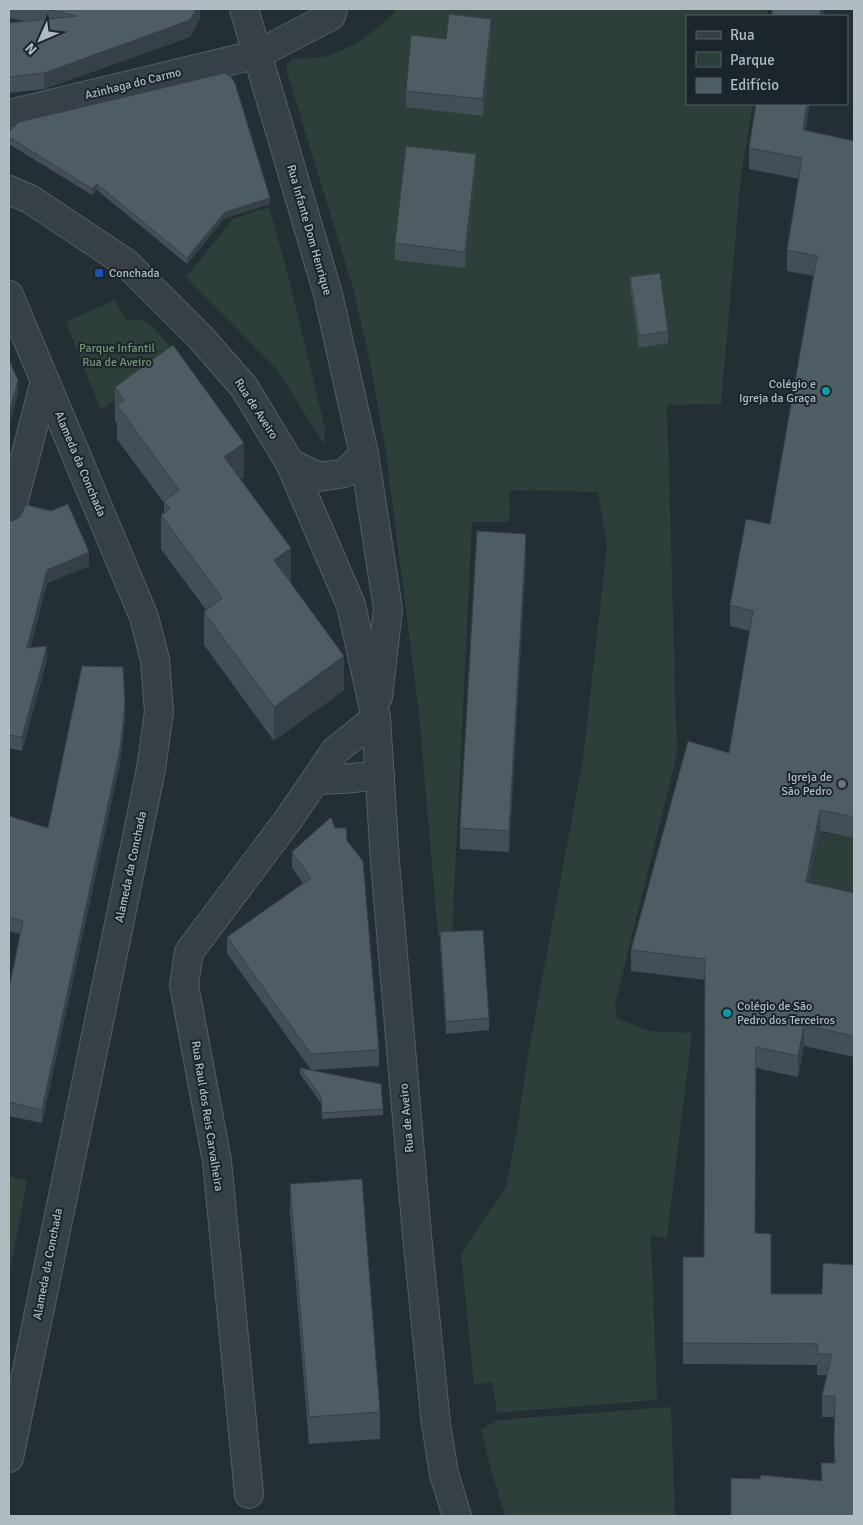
<svg xmlns="http://www.w3.org/2000/svg" width="863" height="1525" viewBox="0 0 863 1525" font-family="Signika,sans-serif">
	<rect width="100%" height="100%" fill="#232f35"/>
	<!-- green -->
	<g fill="#2c3f3a">
		<path d="M397 9H768L767 16H687V104H753L741 176 721 404 667 405 677 754 615 1004 617 1018 649 1031 692 1033 667 1238 651 1236 657 1400 497 1413 492 1382 474 1385 461 1254 506 1187 517 1130 529 1049 583 759 607 546 598 492 510 490 509 522H472L452 935 438 936 419 714 386 452 370 362 353 288 287 72V65L292 59C303 58 317 59 327 56 355 47 378 30 397 9Z"/>
		<polygon points="269,207 286,267 325,428 324,444 277,370 186,277 233,219"/>
		<polygon points="115,300 126,320 143,320 150,324 179,356 101,410 66,322"/>
		<polygon points="820,832 854,838 854,909 808,900"/>
		<polygon points="9,1176 27,1181 9,1276"/>
		<polygon points="671,1407 675,1516 505,1516 490,1466 481,1429 499,1420"/>
	</g>
	<g fill="none" stroke-linecap="round" stroke-linejoin="round">
		<!-- minor casing -->
		<g stroke="#545e64" stroke-width="30">
			<g id="minor">
				<polyline points="244,9 328,294 364,454 388,609 378,697"/>
				<polyline points="9,114 258,54 331,16 333,9"/>
				<polyline points="9,190 30,199 126,263 201,338 244,387 290,463 351,605 376,718 385,862 417,1235 436,1424 444,1474 457,1516"/>
				<polyline points="9,295 144,617 155,660 159,712 151,769 9,1458"/>
				<polyline points="290,463 319,477 345,473 364,454"/>
				<polyline points="9,519 45,381"/>
				<polyline points="316,780 343,779 380,775"/>
				<polyline points="249,1494 217,1161 184,985 189,952 288,820 335,751 376,718"/>
			</g>
		</g>
		<!-- minor -->
		<use href="#minor" stroke="#364046" stroke-width="28"/>
	</g>
	<!-- wall -->
	<g fill="#434f56">
		<polygon points="9,9 200,9 200,18 190,37 44,89 9,93 9,23 25,21 9,18"/>
		<polygon points="491,36 483,116 406,107 406,91"/>
		<polygon points="806,130 854,141 854,838 820,831 810,883 854,893 854,1057 804,1046 798,1077 756,1068 755,1233 771,1294 822,1294 823,1263 854,1516 821,1481 821,1463 834,1463 835,1417 822,1417 822,1396 827,1375 817,1375 817,1365 683,1364 683,1257 704,1257 705,980 631,971 631,950 729,753 750,631 730,626 730,605 770,524 814,276 787,271 787,250 799,179 749,169 749,148"/>
		<polygon points="9,132 270,204 225,218 187,264 97,190 92,195 9,144"/>
		<polygon points="476,171 465,268 395,260 395,243"/>
		<polygon points="630,277 668,331 668,343 639,348 630,288"/>
		<polygon points="115,387 244,477 240,479 344,690 274,741 204,645 204,612 206,610 161,549 161,515 164,513 164,503 117,439 117,424 115,421"/>
		<polygon points="9,520 89,566 47,583 30,648 47,660 22,751 9,748"/>
		<polygon points="526,555 509,852 460,849 460,828"/>
		<polygon points="125,718 120,763 42,1123 9,1116 9,989 20,934 9,931 9,816 48,828"/>
		<polygon points="331,817 379,1050 379,1066 311,1070 227,953 227,937 303,883 292,868 292,852"/>
		<polygon points="440,932 489,1018 489,1030 446,1034 440,944"/>
		<polygon points="300,1068 383,1109 383,1115 322,1119 321,1103 300,1074"/>
		<polygon points="290,1184 380,1412 380,1439 309,1444 290,1211"/>
	</g>
	<!-- shaded-wall -->
	<g fill="#374046">
		<polygon points="196,9 200,9 200,18 190,37 44,89 44,73"/>
		<polygon points="821,9 825,9 823,16 820,16"/>
		<polygon points="491,19 491,36 483,116 483,99"/>
		<polygon points="807,104 810,104 803,151 803,130"/>
		<polygon points="476,154 476,171 465,268 465,252"/>
		<polygon points="97,184 97,190 92,195 92,189"/>
		<polygon points="270,198 270,204 225,218 187,264 187,258 225,212"/>
		<polygon points="18,380 18,394 9,427 9,414"/>
		<polygon points="244,443 244,477 224,491 224,457"/>
		<polygon points="526,534 526,555 509,852 509,831"/>
		<polygon points="291,548 291,582 274,560"/>
		<polygon points="89,552 89,566 47,583 27,662 27,648 47,570"/>
		<polygon points="47,646 47,660 22,751 22,737"/>
		<polygon points="344,656 344,690 274,741 274,707"/>
		<polygon points="125,704 125,718 120,763 42,1123 42,1110"/>
		<polygon points="820,810 820,831 806,903 806,882"/>
		<polygon points="804,1025 804,1046 798,1077 798,1056"/>
	</g>
	<!-- building -->
	<g fill="#4e5c64" stroke="#374046">
		<polygon points="45,9 196,9 190,20 44,73 9,77 9,23 77,16"/>
		<polygon points="773,9 821,9 820,16 771,16"/>
		<polygon points="449,14 491,19 483,99 406,91 411,35 446,39"/>
		<polygon points="225,73 231,77 235,83 270,198 225,212 187,258 97,184 92,189 9,137 9,132 19,122"/>
		<polygon points="756,104 807,104 803,130 854,141 854,817 820,810 806,882 854,893 854,1036 804,1025 798,1056 756,1047 755,1233 771,1234 771,1294 822,1294 823,1263 854,1265 854,1516 731,1516 731,1478 760,1479 761,1475 822,1481 821,1463 835,1463 834,1445 835,1396 822,1396 832,1354 817,1354 818,1344 683,1343 683,1257 704,1257 705,959 631,950 688,741 729,753 753,611 730,605 746,519 770,524 817,256 787,250 802,158 749,148"/>
		<polygon points="406,146 476,154 465,252 395,243"/>
		<polygon points="660,273 668,331 639,336 630,277"/>
		<polygon points="173,345 244,443 224,457 291,548 274,560 344,656 274,707 204,612 222,598 161,515 170,509 164,501 179,490 117,405 124,400 115,387"/>
		<polygon points="9,360 18,380 9,414"/>
		<polygon points="68,504 89,552 47,570 27,648 47,646 22,737 9,735 9,736 9,520 13,521 20,517 25,506 27,505 51,511"/>
		<polygon points="477,531 526,534 509,831 460,828"/>
		<polygon points="82,666 123,667 125,704 120,749 42,1110 9,1102 9,989 23,921 9,917 9,816 48,828"/>
		<polygon points="331,817 335,828 346,828 347,841 363,861 379,1050 311,1054 227,937 311,878 292,852"/>
		<polygon points="483,930 489,1018 446,1022 440,932"/>
		<polygon points="300,1068 381,1084 383,1109 322,1113 321,1097"/>
		<polygon points="362,1179 380,1412 309,1417 290,1184"/>
	</g>
	<!-- markers -->
	<rect fill="#1a4fb4" stroke="#1b252b" stroke-width="2" x="94" y="268" width="10" height="10" rx="2.5"/>
	<g fill="#0f9aa8" stroke="#1b252b" stroke-width="2">
		<circle cx="826" cy="391" r="5"/>
		<circle cx="727" cy="1013" r="5"/>
	</g>
	<circle fill="#6b7280" stroke="#1b252b" stroke-width="2" cx="842" cy="784" r="5"/>
	<g text-anchor="middle" dominant-baseline="central" stroke-width="4" stroke-linejoin="round" paint-order="stroke">
		<!-- street labels -->
		<g font-size="12" fill="#b1bbc2" stroke="#1b252b">
			<text transform="translate(133 84) rotate(-14)">Azinhaga do Carmo</text>
			<text transform="translate(309 230) rotate(74)">Rua Infante Dom Henrique</text>
			<text transform="translate(256 409) rotate(57)">Rua de Aveiro</text>
			<text transform="translate(80 464) rotate(67)">Alameda da Conchada</text>
			<text transform="translate(131 867) rotate(-78)">Alameda da Conchada</text>
			<text transform="translate(207 1116) rotate(81)">Rua Raul dos Reis Carvalheira</text>
			<text transform="translate(407 1118) rotate(-95)">Rua de Aveiro</text>
			<text transform="translate(48 1264) rotate(-79)">Alameda da Conchada</text>
		</g>
		<!-- poi labels -->
		<g font-size="12" fill="#b1bbc2" stroke="#1b252b" text-anchor="start">
			<text x="109" y="273">Conchada</text>
			<text x="816" y="384" text-anchor="end">Colégio e<tspan x="816" dy="14">Igreja da Graça</tspan></text>
			<text x="832" y="777" text-anchor="end">Igreja de<tspan x="832" dy="14">São Pedro</tspan></text>
			<text x="737" y="1006">Colégio de São<tspan x="737" dy="14">Pedro dos Terceiros</tspan></text>
		</g>
		<!-- park labels -->
		<g font-size="12" fill="#729672" stroke="#1b252b">
			<text x="117" y="348">Parque Infantil<tspan x="117" dy="14">Rua de Aveiro</tspan></text>
		</g>
	</g>
	<!-- border -->
	<rect width="863" height="1525" fill="none" stroke="#b1bbc2" stroke-width="20"/>
	<!-- legend -->
	<rect x="686" y="15" width="162" height="90" fill="#1b252b" stroke="#576167"/>
	<rect x="696" y="31" width="25" height="8" fill="#364046" stroke="#576167"/>
	<text x="730" y="40" font-size="15" fill="#b1bbc2">Rua</text>
	<rect x="696" y="52" width="25" height="15" fill="#2c3f3a" stroke="#576167"/>
	<text x="730" y="65" font-size="15" fill="#b1bbc2">Parque</text>
	<rect x="696" y="78" width="25" height="15" fill="#4e5c64" stroke="#576167"/>
	<text x="730" y="90" font-size="15" fill="#b1bbc2">Edifício</text>
	<!-- north arrow -->
	<g transform="translate(40 40) rotate(225)" stroke="#1b252b" stroke-width="4" paint-order="stroke">
	<path d="M0-4L9 19L0 12L-9 19Z" fill="#b1bbc2"/>
	<text y="-8" font-size="14" font-weight="bold" text-anchor="middle" fill="#b1bbc2">N</text>
	</g>
</svg>
